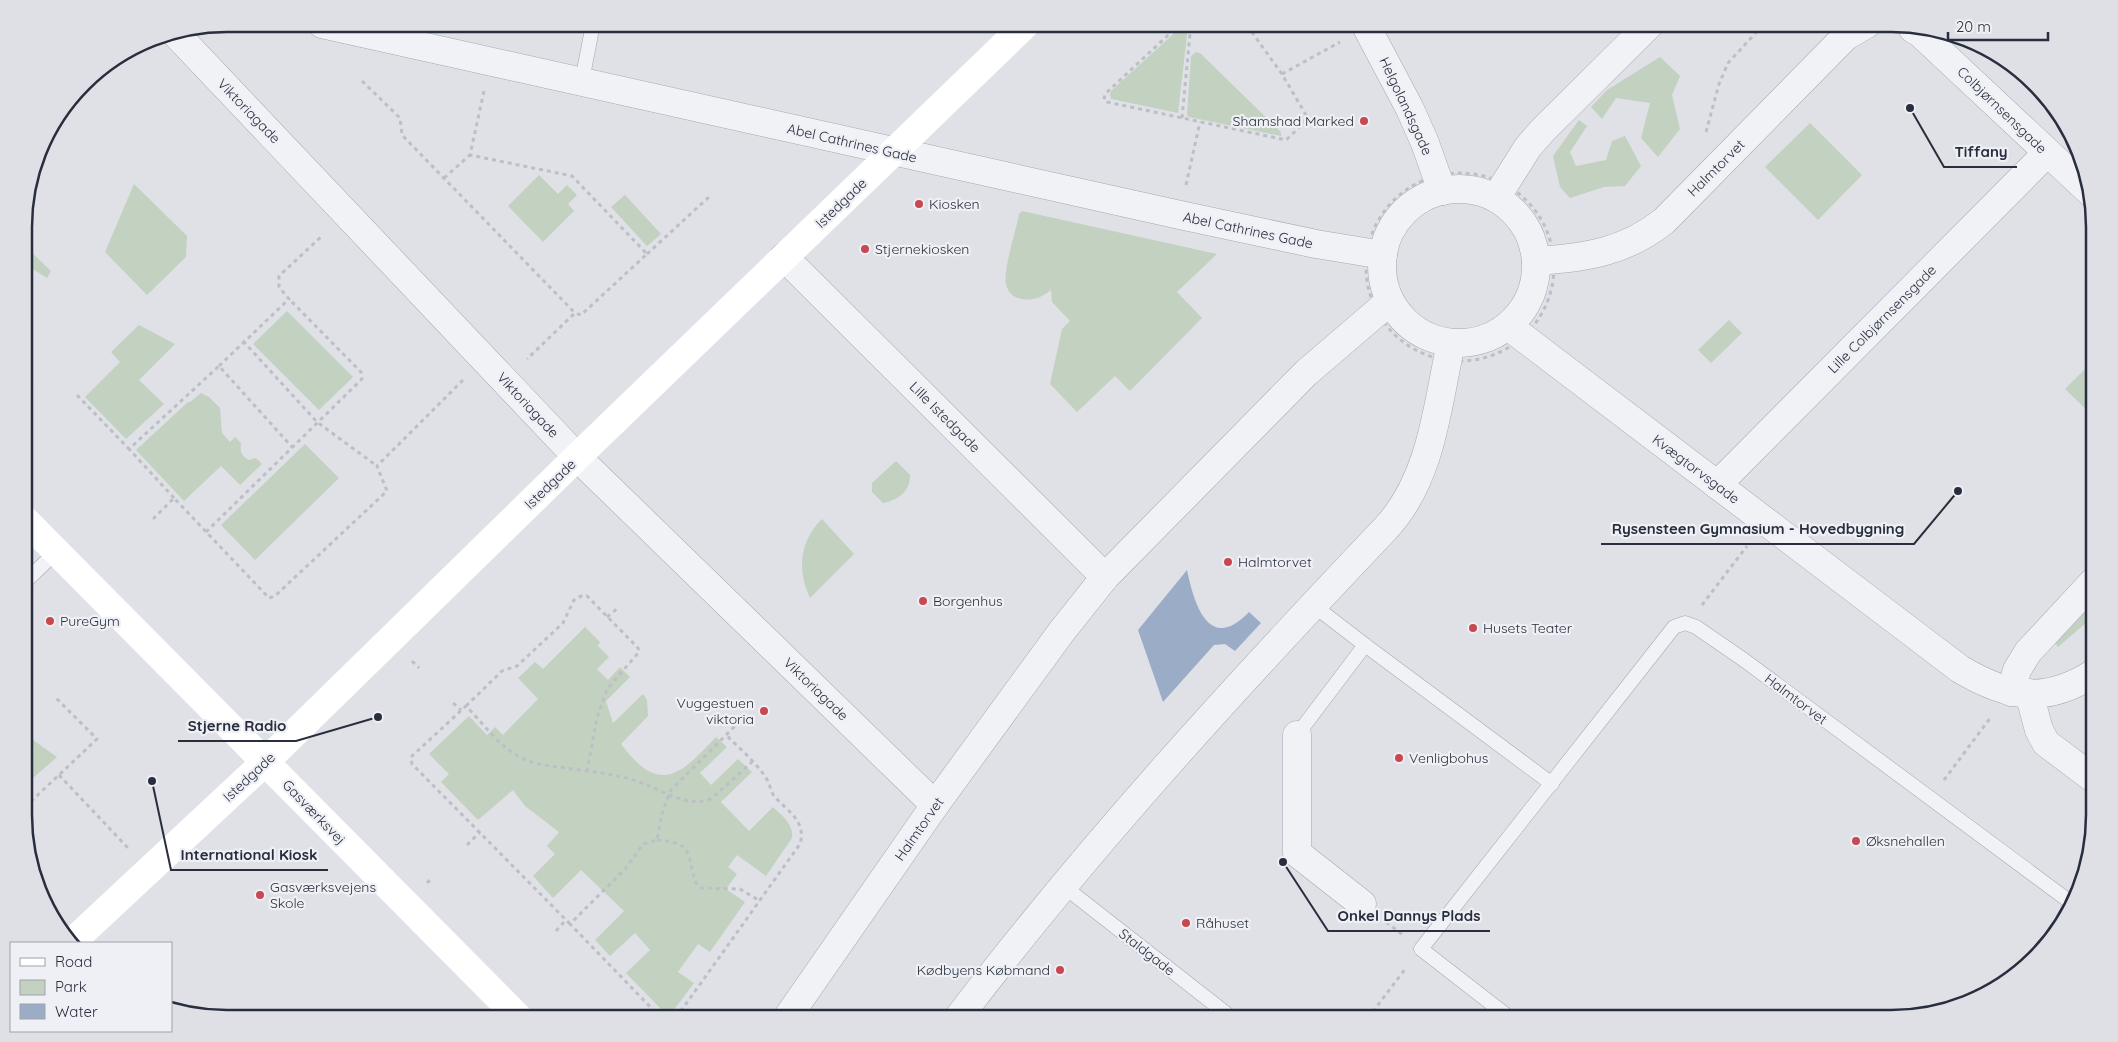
<svg xmlns="http://www.w3.org/2000/svg" width="2118" height="1042" viewBox="0 0 2118 1042" font-family="Quicksand,sans-serif">
	<rect width="100%" height="100%" fill="#dfe1e7"/>
	<!-- green -->
	<g fill="#c3d1c0">
		<polygon points="1181,27 1187,31 1187,35 1178,113 1111,99 1110,95 1111,91"/>
		<polygon points="1196,52 1200,53 1281,132 1281,136 1189,117 1187,115 1191,56"/>
		<polygon points="1660,57 1680,76 1672,95 1680,129 1658,157 1641,138 1650,103 1616,98 1602,119 1591,107 1607,90"/>
		<polygon points="1579,120 1587,126 1570,152 1576,166 1606,160 1612,141 1625,136 1641,166 1625,186 1604,187 1570,198 1560,187 1553,156"/>
		<polygon points="1810,123 1862,175 1818,220 1765,167"/>
		<polygon points="539,175 558,194 567,185 577,195 568,204 574,211 543,242 508,206"/>
		<polygon points="134,184 187,236 186,257 147,295 105,252"/>
		<polygon points="625,195 661,234 647,246 611,207"/>
		<path d="M1022 211 1217 254 1177 292 1202 318 1130 391 1115 376 1077 412 1050 384 1062 329 1070 321 1052 302 1051 290C1042 297 1034 301 1022 299 1014 298 1008 293 1006 284 1003 269 1016 231 1019 214Z"/>
		<polygon points="24,245 51,271 47,278 31,268 24,278"/>
		<polygon points="287,311 353,377 319,410 253,344"/>
		<polygon points="1729,320 1742,333 1711,363 1698,350"/>
		<polygon points="139,325 175,344 139,380 164,404 126,439 85,397 120,362 111,352"/>
		<polygon points="2093,361 2093,416 2065,389"/>
		<path d="M201 393 209 397 220 408 222 433 230 442 235 437 241 443C240 452 241 456 249 460L256 458 262 464 240 485 221 466 184 501 136 450 188 402H190Z"/>
		<polygon points="305,444 339,478 255,560 221,525"/>
		<path d="M896 461 910 475C910 492 898 500 883 503L872 492V483Z"/>
		<path d="M822 519 854 554 810 598C797 570 799 542 822 519Z"/>
		<polygon points="2094,602 2094,616 2058,647 2055,643"/>
		<path d="M585 627 600 642 598 646 609 657 597 669 608 680 620 667 630 677 606 701 613 723 643 694 647 700 648 716 621 744C660 796 680 775 716 737L727 747 700 773 711 785 738 759 752 772 721 802 749 831 773 807C782 816 794 824 792 838L766 876 737 855 728 867 737 874 726 889 745 902 710 952 698 944 678 972 694 983 673 1011H663L626 973 650 950 635 933 610 956 595 940 624 911 581 870 553 898 533 876 555 854 547 846 559 832 525 806 513 790 478 820 441 782 449 774 429 754 469 716 487 735 495 727 503 735 538 699 518 678 535 662 543 669Z"/>
		<polygon points="33,740 57,757 25,785 25,747"/>
	</g>
	<!-- water -->
	<path fill="#9badc6" d="M1187 570C1194 604 1209 654 1249 612L1261 623 1235 651 1225 644 1214 645 1163 702 1138 630Z"/>
	<g fill="none" stroke-linecap="round" stroke-linejoin="round">
		<!-- lane casing -->
		<g stroke="#a4a8b1" stroke-width="15">
			<g id="lane">
				<polyline points="582,81 593,24"/>
				<polyline points="25,582 56,552"/>
				<polyline points="1365,645 1552,784"/>
				<polyline points="1297,735 1365,645 1313,605"/>
				<polyline points="1062,885 1232,1018"/>
				<polyline points="1510,1018 1421,949 1674,627 1685,623 1696,627 1744,660 2073,904"/>
			</g>
		</g>
		<!-- street casing -->
		<g stroke="#a4a8b1" stroke-width="29">
			<g id="street">
				<polyline points="322,24 1180,215 1316,244 1383,255"/>
				<polyline points="1365,24 1410,109 1425,143 1442,191"/>
				<polyline points="1913,29 1920,33 2090,192"/>
				<polyline points="176,34 577,457 935,805"/>
				<circle cx="1459" cy="266" r="77"/>
				<polyline points="1496,198 1528,147 1543,130 1650,24"/>
				<polyline points="784,257 1105,577"/>
				<path d="M1536 261C1585 258 1625 252 1664 221L1846 36 1867 24"/>
				<path d="M1508 326 1960 669C2007 697 2045 705 2094 673"/>
				<polyline points="1717,485 2047,153"/>
				<polyline points="2011,692 2017,670 2028,652 2094,581"/>
				<polyline points="2029,693 2039,730 2046,743 2094,779"/>
				<polyline points="1297,735 1297,853 1362,904"/>
				<polyline points="787,1018 935,805 1062,631 1105,577 1306,373 1390,301"/>
				<path d="M958 1018C1090 845 1236 686 1386 528 1432 478 1437 407 1451 343"/>
			</g>
		</g>
		<!-- path -->
		<g stroke="#bdbfc6" stroke-width="3" stroke-dasharray="4 4" stroke-linecap="butt">
			<polyline points="1180,24 1105,94 1104,100 1107,102 1286,140 1305,122 1306,115 1282,74 1246,24"/>
			<polyline points="1282,74 1340,42"/>
			<polyline points="362,81 400,118 402,135 575,313 527,359"/>
			<polyline points="484,91 470,155 572,176 647,254 581,315 575,313"/>
			<polyline points="1182,118 1191,24"/>
			<polyline points="1706,132 1719,84 1728,63 1764,24"/>
			<circle cx="1460" cy="267" r="94"/>
			<polyline points="444,178 470,155"/>
			<polyline points="1186,185 1200,122"/>
			<polyline points="647,254 709,197"/>
			<polyline points="243,341 317,422 377,466"/>
			<polyline points="219,366 289,299 279,287 279,276 323,235"/>
			<polyline points="77,395 129,449"/>
			<polyline points="174,498 129,449 219,366 292,447"/>
			<polyline points="153,519 174,498 269,598 275,596 387,491 377,466 463,380"/>
			<polyline points="206,532 362,379 361,372 289,299"/>
			<polyline points="1702,605 1747,546"/>
			<polyline points="607,617 618,608"/>
			<polyline points="412,661 419,668"/>
			<polyline points="453,703 461,710"/>
			<polyline points="466,706 502,671 517,666 563,623 574,600 583,595 587,596 638,648 639,652 607,689 597,718 587,771"/>
			<polyline points="59,775 128,848"/>
			<polyline points="1944,780 1991,717"/>
			<polyline points="25,807 97,739 54,696"/>
			<path d="M657 840C697 843 685 856 697 885L701 888 740 889 760 901"/>
			<polyline points="467,845 480,832"/>
			<polyline points="427,883 432,878"/>
			<polyline points="1386,922 1403,935"/>
			<path d="M570 924 412 764 411 757 466 706C483 723 500 748 522 758 536 765 551 766 566 768 592 772 618 774 642 783 664 791 686 808 711 799L752 762"/>
			<polyline points="556,931 566,920"/>
			<polyline points="661,1018 570,924 625,869 643,844 657,840 663,810 671,790 735,726"/>
			<path d="M676 1018 800 844C807 821 787 811 774 796 770 790 770 783 766 778 756 762 739 748 726 735"/>
			<polyline points="1368,1018 1406,968"/>
		</g>
		<!-- lane -->
		<use href="#lane" stroke="#f1f2f6" stroke-width="14"/>
		<!-- street -->
		<use href="#street" stroke="#f1f2f6" stroke-width="28"/>
		<!-- secondary -->
		<g stroke="#fff" stroke-width="28">
			<polyline points="25,520 519,1018"/>
			<polyline points="71,943 265,762 577,457 1026,24"/>
		</g>
	</g>
	<!-- markers -->
	<g fill="#c84852" stroke="#eef0f5" stroke-width="2">
		<circle cx="1364" cy="121" r="5"/>
		<circle cx="919" cy="204" r="5"/>
		<circle cx="865" cy="249" r="5"/>
		<circle cx="1228" cy="562" r="5"/>
		<circle cx="923" cy="601" r="5"/>
		<circle cx="50" cy="621" r="5"/>
		<circle cx="1473" cy="628" r="5"/>
		<circle cx="764" cy="711" r="5"/>
		<circle cx="1399" cy="758" r="5"/>
		<circle cx="1856" cy="841" r="5"/>
		<circle cx="260" cy="895" r="5"/>
		<circle cx="1186" cy="923" r="5"/>
		<circle cx="1060" cy="970" r="5"/>
	</g>
	<g text-anchor="middle" dominant-baseline="central" stroke-width="4.5" stroke-linejoin="round" paint-order="stroke">
		<!-- street labels -->
		<g font-size="14" fill="#282e3e" stroke="#eef0f5">
			<text transform="translate(1406 106) rotate(65)">Helgolandsgade</text>
			<text transform="translate(2002 110) rotate(44)">Colbjørnsensgade</text>
			<text transform="translate(249 111) rotate(46)">Viktoriagade</text>
			<text transform="translate(852 143) rotate(13)">Abel Cathrines Gade</text>
			<text transform="translate(1716 168) rotate(-45)">Halmtorvet</text>
			<text transform="translate(841 203) rotate(-44)">Istedgade</text>
			<text transform="translate(1248 230) rotate(12)">Abel Cathrines Gade</text>
			<text transform="translate(1882 319) rotate(-45)">Lille Colbjørnsensgade</text>
			<text transform="translate(528 405) rotate(47)">Viktoriagade</text>
			<text transform="translate(945 417) rotate(45)">Lille Istedgade</text>
			<text transform="translate(1696 469) rotate(37)">Kvægtorvsgade</text>
			<text transform="translate(550 484) rotate(-44)">Istedgade</text>
			<text transform="translate(816 689) rotate(44)">Viktoriagade</text>
			<text transform="translate(1796 699) rotate(37)">Halmtorvet</text>
			<text transform="translate(249 777) rotate(-43)">Istedgade</text>
			<text transform="translate(314 812) rotate(46)">Gasværksvej</text>
			<text transform="translate(919 829) rotate(-55)">Halmtorvet</text>
			<text transform="translate(1147 952) rotate(38)">Staldgade</text>
		</g>
		<!-- poi labels -->
		<g font-size="14" fill="#282e3e" stroke="#eef0f5" text-anchor="start">
			<text x="1354" y="121" text-anchor="end">Shamshad Marked</text>
			<text x="929" y="204">Kiosken</text>
			<text x="875" y="249">Stjernekiosken</text>
			<text x="1238" y="562">Halmtorvet</text>
			<text x="933" y="601">Borgenhus</text>
			<text x="60" y="621">PureGym</text>
			<text x="1483" y="628">Husets Teater</text>
			<text x="754" y="703" text-anchor="end">Vuggestuen<tspan x="754" dy="16">viktoria</tspan></text>
			<text x="1409" y="758">Venligbohus</text>
			<text x="1866" y="841">Øksnehallen</text>
			<text x="270" y="887">Gasværksvejens<tspan x="270" dy="16">Skole</tspan></text>
			<text x="1196" y="923">Råhuset</text>
			<text x="1050" y="970" text-anchor="end">Kødbyens Købmand</text>
		</g>
	</g>
	<!-- crop -->
	<path d="M0 0H2118V1042H0ZM227 32H1891A195 195 0 0 1 2086 227V815A195 195 0 0 1 1891 1010H227A195 195 0 0 1 32 815V227A195 195 0 0 1 227 32Z" fill="#dee0e6" fill-rule="evenodd"/>
	<path fill="none" stroke="#282e3e" stroke-width="2.5" d="M227 32H1891A195 195 0 0 1 2086 227V815A195 195 0 0 1 1891 1010H227A195 195 0 0 1 32 815V227A195 195 0 0 1 227 32Z"/>
	<!-- callouts -->
	<path fill="none" stroke="#282e3e" stroke-width="2" d="M1910 108L1944 167H2017M1958 491L1914 544H1601M378 717L296 741H178M152 781L171 870H328M1283 862L1328 931H1490"/>
	<g fill="#282e3e" stroke="#eef0f5" stroke-width="2">
		<circle cx="1910" cy="108" r="5"/>
		<circle cx="1958" cy="491" r="5"/>
		<circle cx="378" cy="717" r="5"/>
		<circle cx="152" cy="781" r="5"/>
		<circle cx="1283" cy="862" r="5"/>
	</g>
	<g font-size="15" text-anchor="middle" font-weight="bold" fill="#282e3e" stroke="#eef0f5" stroke-width="4.5" stroke-linejoin="round" paint-order="stroke">
		<text x="1981" y="157">Tiffany</text>
		<text x="1758" y="534">Rysensteen Gymnasium - Hovedbygning</text>
		<text x="237" y="731">Stjerne Radio</text>
		<text x="249" y="860">International Kiosk</text>
		<text x="1409" y="921">Onkel Dannys Plads</text>
	</g>
	<!-- legend -->
	<rect x="10" y="942" width="162" height="90" fill="#eef0f5" stroke="#9fa2ac"/>
	<rect x="20" y="958" width="25" height="8" fill="#ffffff" stroke="#9fa2ac"/>
	<text x="55" y="967" font-size="15" fill="#282e3e">Road</text>
	<rect x="20" y="980" width="25" height="15" fill="#c3d1c0" stroke="#9fa2ac"/>
	<text x="55" y="992" font-size="15" fill="#282e3e">Park</text>
	<rect x="20" y="1004" width="25" height="15" fill="#9badc6" stroke="#9fa2ac"/>
	<text x="55" y="1017" font-size="15" fill="#282e3e">Water</text>
	<!-- scale -->
	<path d="M1948 32v8h100v-8" fill="none" stroke="#282e3e" stroke-width="2.5"/>
	<text x="1956" y="32" font-size="15" fill="#282e3e" stroke="#eef0f5" stroke-width="4" paint-order="stroke">20 m</text>
</svg>
